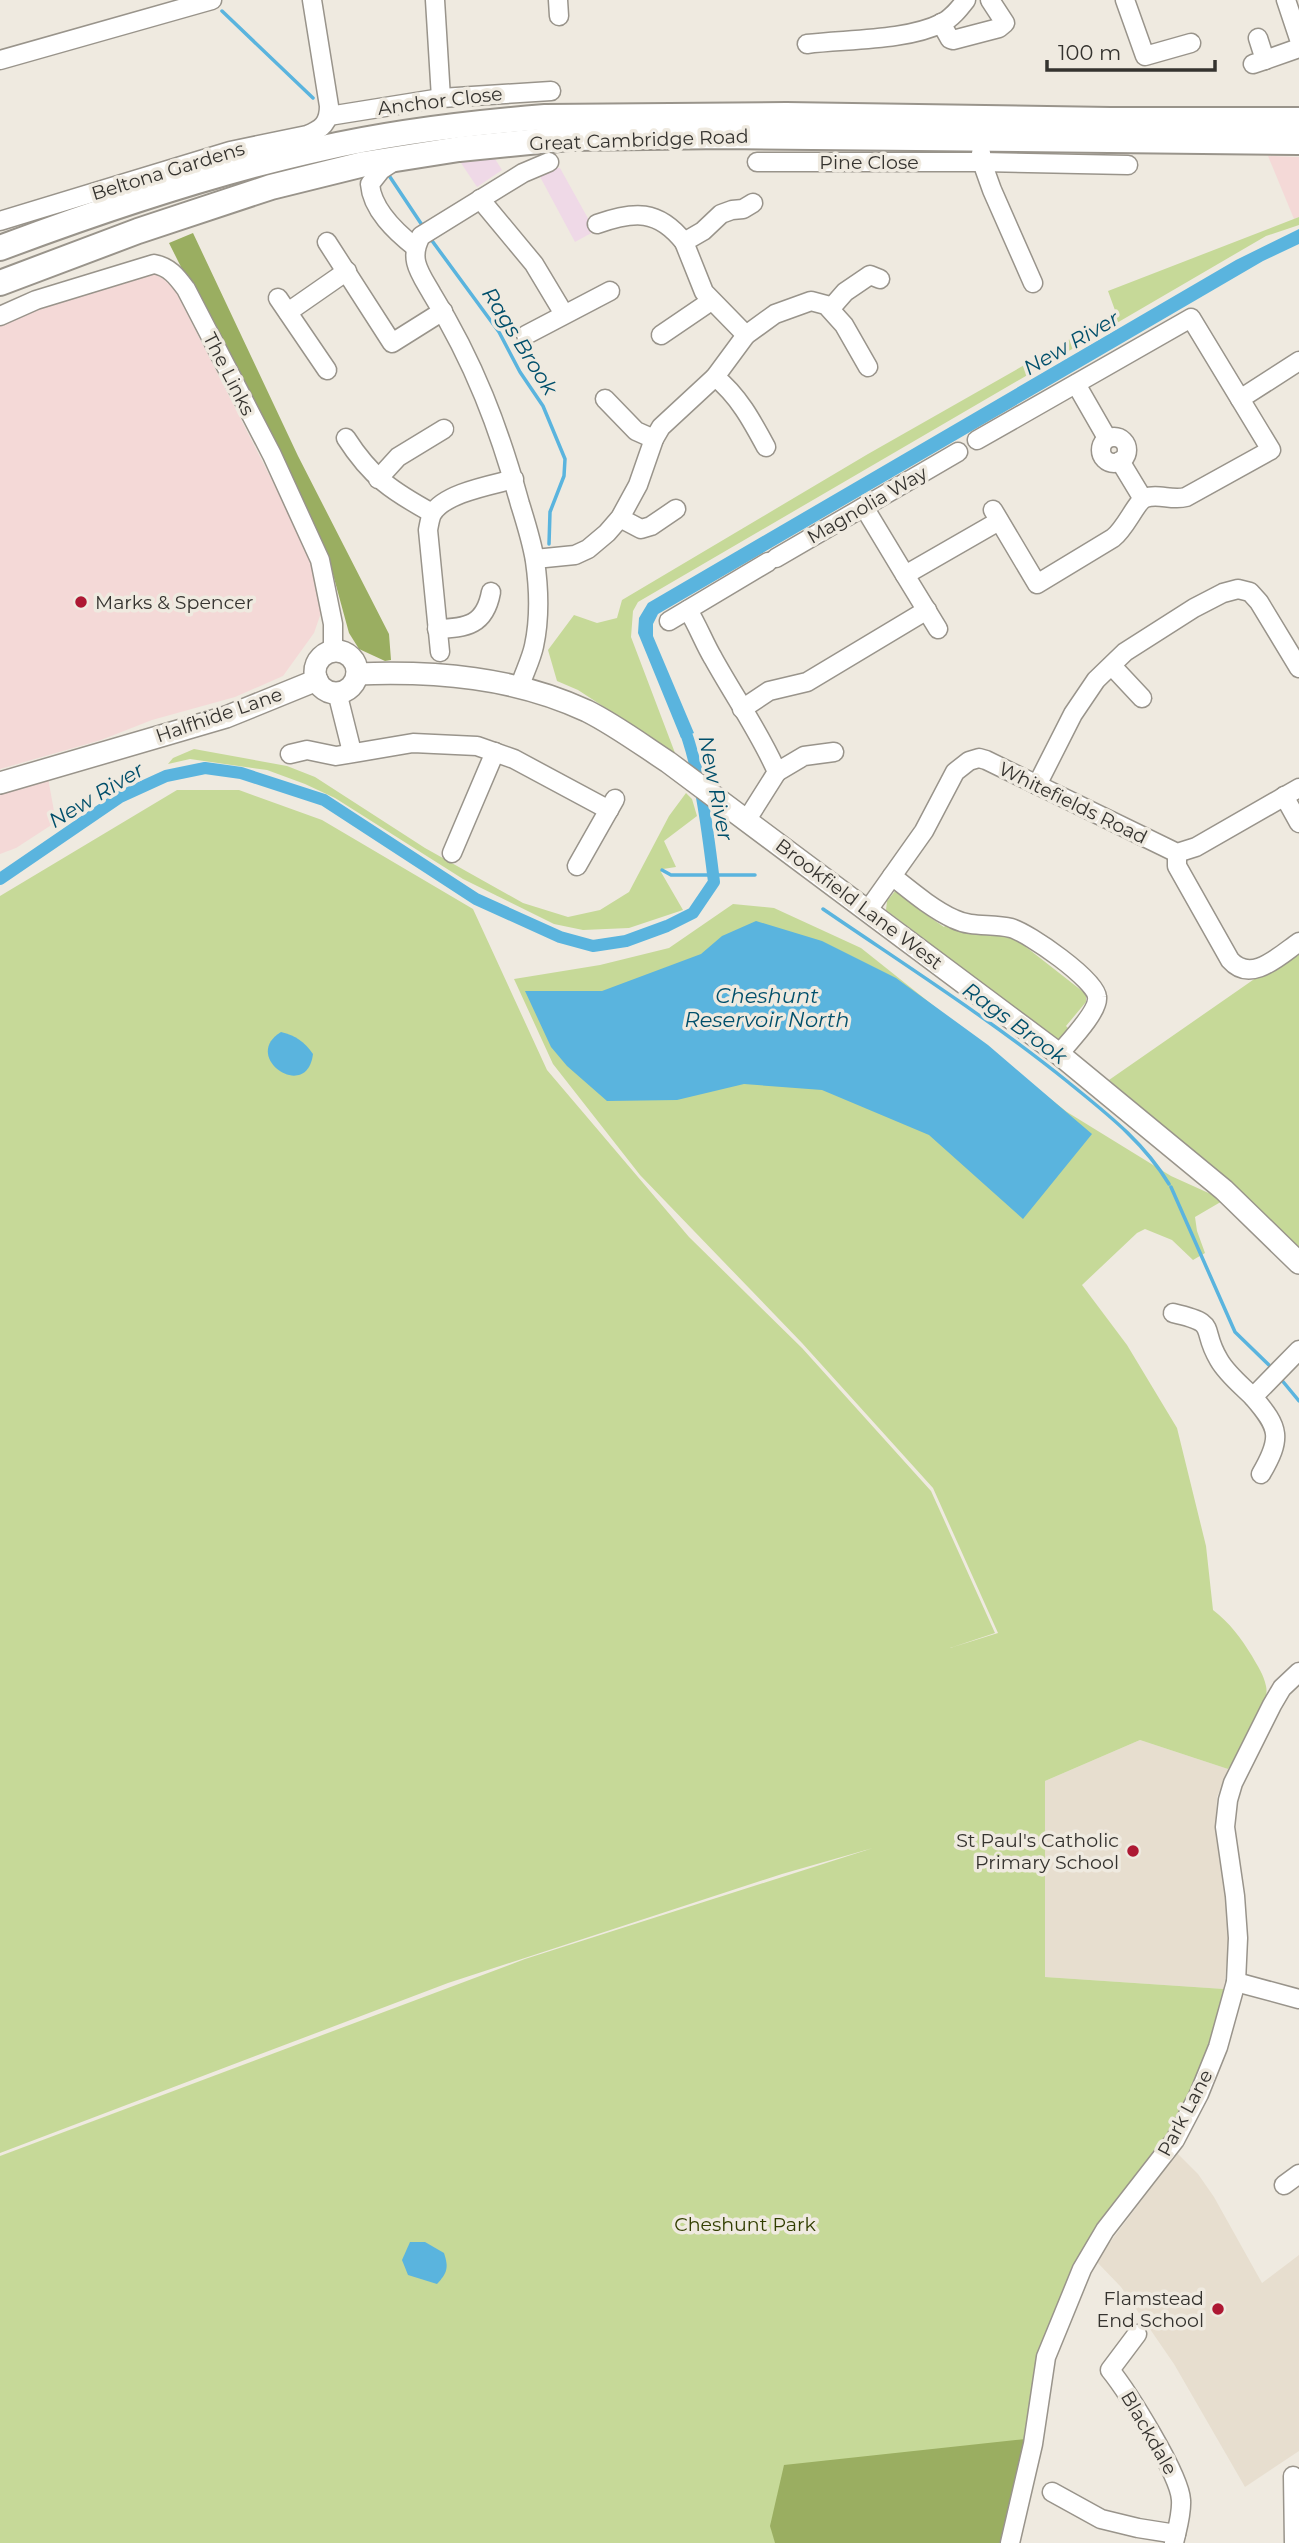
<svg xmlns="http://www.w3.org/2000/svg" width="1299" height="2543" viewBox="0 0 1299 2543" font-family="Montserrat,sans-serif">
	<rect width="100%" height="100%" fill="#efeae0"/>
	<!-- commercial -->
	<g fill="#f4d9d7">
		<polygon points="1268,156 1299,157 1299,217 1294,219"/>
		<polygon points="154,274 164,279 175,290 308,551 320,583 322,610 314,633 283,676 235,697 152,720 101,740 0,769 0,326 36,310"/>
		<polygon points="48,778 56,822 16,848 0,854 0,791"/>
	</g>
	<!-- industrial -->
	<g fill="#efd9e7">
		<polygon points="492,154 502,170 477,187 459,160"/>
		<polygon points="554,167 560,168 595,231 575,242 538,173"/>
	</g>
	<!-- built -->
	<g fill="#e7decf">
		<polygon points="1140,1740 1228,1769 1217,1797 1216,1816 1230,1930 1224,1989 1045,1977 1045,1781"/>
		<polygon points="1177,2153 1198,2174 1214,2197 1262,2283 1299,2255 1299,2451 1245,2487 1174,2364 1121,2287 1096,2261"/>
	</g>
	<!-- green -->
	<g fill="#c6d998">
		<polygon points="1299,217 1299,225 1266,236 638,602 633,611 631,637 675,753 578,690 557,681 548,650 574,615 597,623 617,618 622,600 868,454 1116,313 1108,291"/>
		<polygon points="194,749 287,766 315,777 425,848 523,903 568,917 600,910 629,892 669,816 686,793 692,799 697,816 664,841 676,867 663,869 661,872 683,910 629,928 583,930 554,924 463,879 335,798 305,784 267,770 190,759 168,764 173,758"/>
		<path d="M177 790H239L322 820 473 909 547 1070 689 1237 802 1348 931 1491 995 1633 950 1648 998 1633 933 1488 802 1343 640 1175 553 1064 514 979 600 965 669 948 733 904 774 908 861 948 1067 1112 1171 1176 1224 1200 1195 1217 1197 1231 1205 1253 1193 1260 1172 1240 1145 1229 1137 1233 1082 1285 1127 1345 1177 1428 1206 1546 1213 1610C1230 1623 1241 1638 1252 1656 1257 1665 1264 1675 1266 1686 1271 1708 1240 1751 1228 1769L1140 1740 1045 1781V1977L1224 1989 1212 2042 1187 2103 1037 2353 1026 2439 1004 2543H0V2156L525 1959 873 1848 782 1874 448 1983 0 2153V896Z"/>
		<polygon points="896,890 922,902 918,909 944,927 948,922 1028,940 1026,947 1086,994 1086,1002 1066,1026 1072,1032 1057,1040 886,910 887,901"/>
		<polygon points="1299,948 1299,1249 1240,1192 1109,1080"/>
	</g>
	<!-- forest -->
	<g fill="#9aae61">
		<polygon points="193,233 298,456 389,634 391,660 385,661 359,649 349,633 331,567 169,243"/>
		<polygon points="1026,2439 1004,2543 775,2543 770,2526 784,2465"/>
	</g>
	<!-- water -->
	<g fill="#5ab4de">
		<polygon points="1299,229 1299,244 1263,261 658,614 653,624 653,636 694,733 681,738 638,633 639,618 648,603 1236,260"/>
		<polygon points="756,921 822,941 896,978 988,1045 1092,1134 1023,1219 929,1135 822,1090 744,1084 677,1100 607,1101 567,1066 551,1047 525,991 602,991 701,954 722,936"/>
		<path d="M281 1032C296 1036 304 1041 313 1054 307 1103 240 1057 281 1032Z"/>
		<path d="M410 2242H425L444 2253C449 2268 447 2273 437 2284L408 2275 402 2260Z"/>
	</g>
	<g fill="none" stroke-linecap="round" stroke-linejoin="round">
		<!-- stream -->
		<g stroke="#5ab4de" stroke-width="3.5">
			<polyline points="222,11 313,98"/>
			<polyline points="388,174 424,228"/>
			<polyline points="430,238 499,332 520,372 543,406 565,459 564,476 550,512 549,544"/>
			<polyline points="662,870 671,875 755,875"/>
			<path d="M823 909C905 965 990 1019 1068 1082 1106 1113 1143 1141 1169 1184"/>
			<polyline points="1171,1187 1235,1332 1273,1369"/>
			<polyline points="1280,1378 1299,1401"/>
		</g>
		<!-- canal -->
		<path stroke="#5ab4de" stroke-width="12" d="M0 879 120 797 166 776 205 768 241 773 324 800 476 899 560 937 593 946 626 941 667 926 693 913 714 882C708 833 700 765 681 720"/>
		<!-- minor casing -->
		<g stroke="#99948b" stroke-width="21">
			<g id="minor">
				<polyline points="435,0 441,98"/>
				<polyline points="558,0 559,16"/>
				<polyline points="1125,0 1145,56 1191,43"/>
				<polyline points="1286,0 1299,39"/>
				<polyline points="941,23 950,39 953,40 999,28 1005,23 990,0"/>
				<path d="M807 44C847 39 906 41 942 23 952 18 959 9 966 0"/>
				<polyline points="0,60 212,0"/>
				<polyline points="1265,60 1299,48"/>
				<polyline points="1253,64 1265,60 1258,38"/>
				<polyline points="329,116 441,98 551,91"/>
				<polyline points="981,153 982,162 992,190 1033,283"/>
				<path d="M396 160 381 170 370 184C372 210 396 232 415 247"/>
				<polyline points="757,162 982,162 1128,165"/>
				<polyline points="480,199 534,264 564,314"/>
				<path d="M0 221 230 151 307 135C322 129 329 123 329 106L312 0"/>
				<path d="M597 224C634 211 658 209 684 242"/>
				<polyline points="327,242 392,343 443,311"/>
				<polyline points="278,298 327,370"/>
				<polyline points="831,308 845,292 870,275 880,279"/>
				<polyline points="288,312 347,271"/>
				<path d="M0 316 36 300 154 264C170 267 177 277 186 289L272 455 320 560 333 624V651"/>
				<polyline points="526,335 610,291"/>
				<polyline points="661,335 711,301"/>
				<polyline points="746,335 704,292 684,242 703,231 721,214 732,210 743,209 753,203"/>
				<path d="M715 377C738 395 752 421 766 447"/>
				<polyline points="1076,384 1107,438"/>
				<polyline points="605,399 636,431 654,439"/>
				<polyline points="1240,399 1299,361"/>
				<circle cx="1114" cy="450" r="13"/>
				<path d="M346 438C371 477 392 491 432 513"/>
				<path d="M977 440 1191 318 1271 450 1186 497C1172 501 1158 493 1145 498 1136 502 1126 528 1113 538L1037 584 993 510"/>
				<polyline points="1120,461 1143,499"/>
				<polyline points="378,479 398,457 444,429"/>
				<polyline points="864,507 905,575"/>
				<polyline points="620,518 641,529 651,526 676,509"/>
				<polyline points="776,558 958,452"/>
				<polyline points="535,559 575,555 588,549 607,533 620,518 638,485 654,439 661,427 715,377 746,335 775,314 811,301 826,305 844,325 868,367"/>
				<path d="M688 610C698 626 704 643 713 658 734 696 760 733 777 772L746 821"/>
				<polyline points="669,621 768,562"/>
				<path d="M437 629C467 628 485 625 491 592"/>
				<polyline points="938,629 905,575 999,521"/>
				<path d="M440 652 428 530C429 525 430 518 432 514 444 493 492 485 514 479"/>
				<polyline points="1112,666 1142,698"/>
				<path d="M520 686C524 673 531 660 534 646 540 618 539 589 535 561 532 542 526 523 520 504 499 428 474 362 432 294 420 273 408 259 421 236L523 173 549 162"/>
				<polyline points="337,692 352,752"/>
				<polyline points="742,709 769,691 807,682 927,610"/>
				<polyline points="290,754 307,750 336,756 413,743 477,746 514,759 609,810"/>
				<polyline points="777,772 804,756 834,752"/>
				<polyline points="1037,785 1073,714 1096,680 1125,652 1194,608 1223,593 1238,589 1250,592 1259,602 1299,668"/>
				<polyline points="1284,796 1299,823"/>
				<polyline points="452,853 495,752"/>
				<path d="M1177 853V866L1230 960C1251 984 1279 956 1299 942"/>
				<polyline points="577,866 615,799"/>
				<path d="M892 876C911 891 932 909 954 919 972 928 992 923 1011 928 1029 933 1096 980 1097 997 1099 1011 1069 1042 1059 1054"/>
				<polyline points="868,910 924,831 955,772 969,761 979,758 986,760 1177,853 1196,847 1299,788"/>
				<path d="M1173 1313C1221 1324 1199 1327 1219 1360 1227 1374 1241 1385 1253 1397"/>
				<path d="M1261 1474C1282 1438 1280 1428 1253 1397L1299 1350"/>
				<polyline points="1236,1982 1299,1999"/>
				<polyline points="1284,2185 1299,2174"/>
				<path d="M1137 2334 1110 2370C1127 2391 1180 2475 1181 2500 1182 2514 1177 2529 1174 2543"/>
				<polyline points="1293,2476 1294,2543"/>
				<polyline points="1052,2492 1101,2519 1138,2528 1176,2534"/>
				<polyline points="1010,2543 1033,2444 1046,2357 1062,2318 1082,2269 1105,2230 1175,2140 1199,2094 1218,2047 1236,1982 1238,1938 1235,1896 1225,1827 1228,1800 1233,1783 1272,1705 1282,1688 1299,1672"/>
			</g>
		</g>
		<!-- major casing -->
		<g stroke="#99948b" stroke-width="24">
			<g id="major">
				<circle cx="336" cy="672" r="21"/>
				<path d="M357 674C436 671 514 677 587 711 615 725 642 745 668 762L1059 1054 1224 1190 1299 1263"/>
				<polyline points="0,783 226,717 317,680"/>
			</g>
		</g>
		<!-- highway casing -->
		<g stroke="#99948b" stroke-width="28">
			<g id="highway">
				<path d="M0 248C104 209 211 173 319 149 393 132 470 123 545 117L786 115 1110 120H1299"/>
				<polyline points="0,283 138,231 271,187 364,164 459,149 569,138 725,136 1299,142"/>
			</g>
		</g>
		<!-- minor -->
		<use href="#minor" stroke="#fff" stroke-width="18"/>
		<!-- major -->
		<use href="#major" stroke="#fff" stroke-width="21"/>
		<!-- highway -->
		<use href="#highway" stroke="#fff" stroke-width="24"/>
	</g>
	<!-- markers -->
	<g fill="#ad1833" stroke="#efeae0" stroke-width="2.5">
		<circle cx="81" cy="602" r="7"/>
		<circle cx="1133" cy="1851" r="7"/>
		<circle cx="1218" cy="2309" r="7"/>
	</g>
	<g text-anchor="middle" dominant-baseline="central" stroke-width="7" stroke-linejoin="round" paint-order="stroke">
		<!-- street labels -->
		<g font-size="19" fill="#35332f" stroke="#efeae0">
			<text transform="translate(440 101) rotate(-7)">Anchor Close</text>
			<text transform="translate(639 140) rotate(-2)">Great Cambridge Road</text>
			<text x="869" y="162">Pine Close</text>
			<text transform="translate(168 171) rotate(-17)">Beltona Gardens</text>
			<text transform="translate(229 374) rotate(63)">The Links</text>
			<text transform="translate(867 505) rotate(-30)">Magnolia Way</text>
			<text transform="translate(219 715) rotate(-19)">Halfhide Lane</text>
			<text transform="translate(1073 803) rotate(26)">Whitefields Road</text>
			<text transform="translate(859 904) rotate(37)">Brookfield Lane West</text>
			<text transform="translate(1185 2113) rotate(-62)">Park Lane</text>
			<text transform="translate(1149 2433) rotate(60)">Blackdale</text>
		</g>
		<!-- poi labels -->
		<g font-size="19" fill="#35332f" stroke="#efeae0" text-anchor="end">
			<text x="95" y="602" text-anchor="start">Marks &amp; Spencer</text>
			<text x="1119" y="1840">St Paul's Catholic<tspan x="1119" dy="22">Primary School</tspan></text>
			<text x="1204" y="2298">Flamstead<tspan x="1204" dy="22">End School</tspan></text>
		</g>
		<!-- park labels -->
		<g font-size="19" fill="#323e01" stroke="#efeae0">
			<text x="745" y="2224">Cheshunt Park</text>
		</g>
		<!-- water labels -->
		<g font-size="21" font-style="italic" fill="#004f6b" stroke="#efeae0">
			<text transform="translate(520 341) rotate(58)">Rags Brook</text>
			<text transform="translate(1071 343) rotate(-30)">New River</text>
			<text transform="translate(716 788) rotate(79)">New River</text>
			<text transform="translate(96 795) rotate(-31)">New River</text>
			<text x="767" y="995">Cheshunt<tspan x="767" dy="24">Reservoir North</tspan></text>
			<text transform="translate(1015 1023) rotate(36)">Rags Brook</text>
		</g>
	</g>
	<!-- scale -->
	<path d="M1047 60v10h168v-10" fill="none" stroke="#35332f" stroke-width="3.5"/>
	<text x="1058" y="60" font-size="21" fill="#35332f" stroke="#efeae0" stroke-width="5" paint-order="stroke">100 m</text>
</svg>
